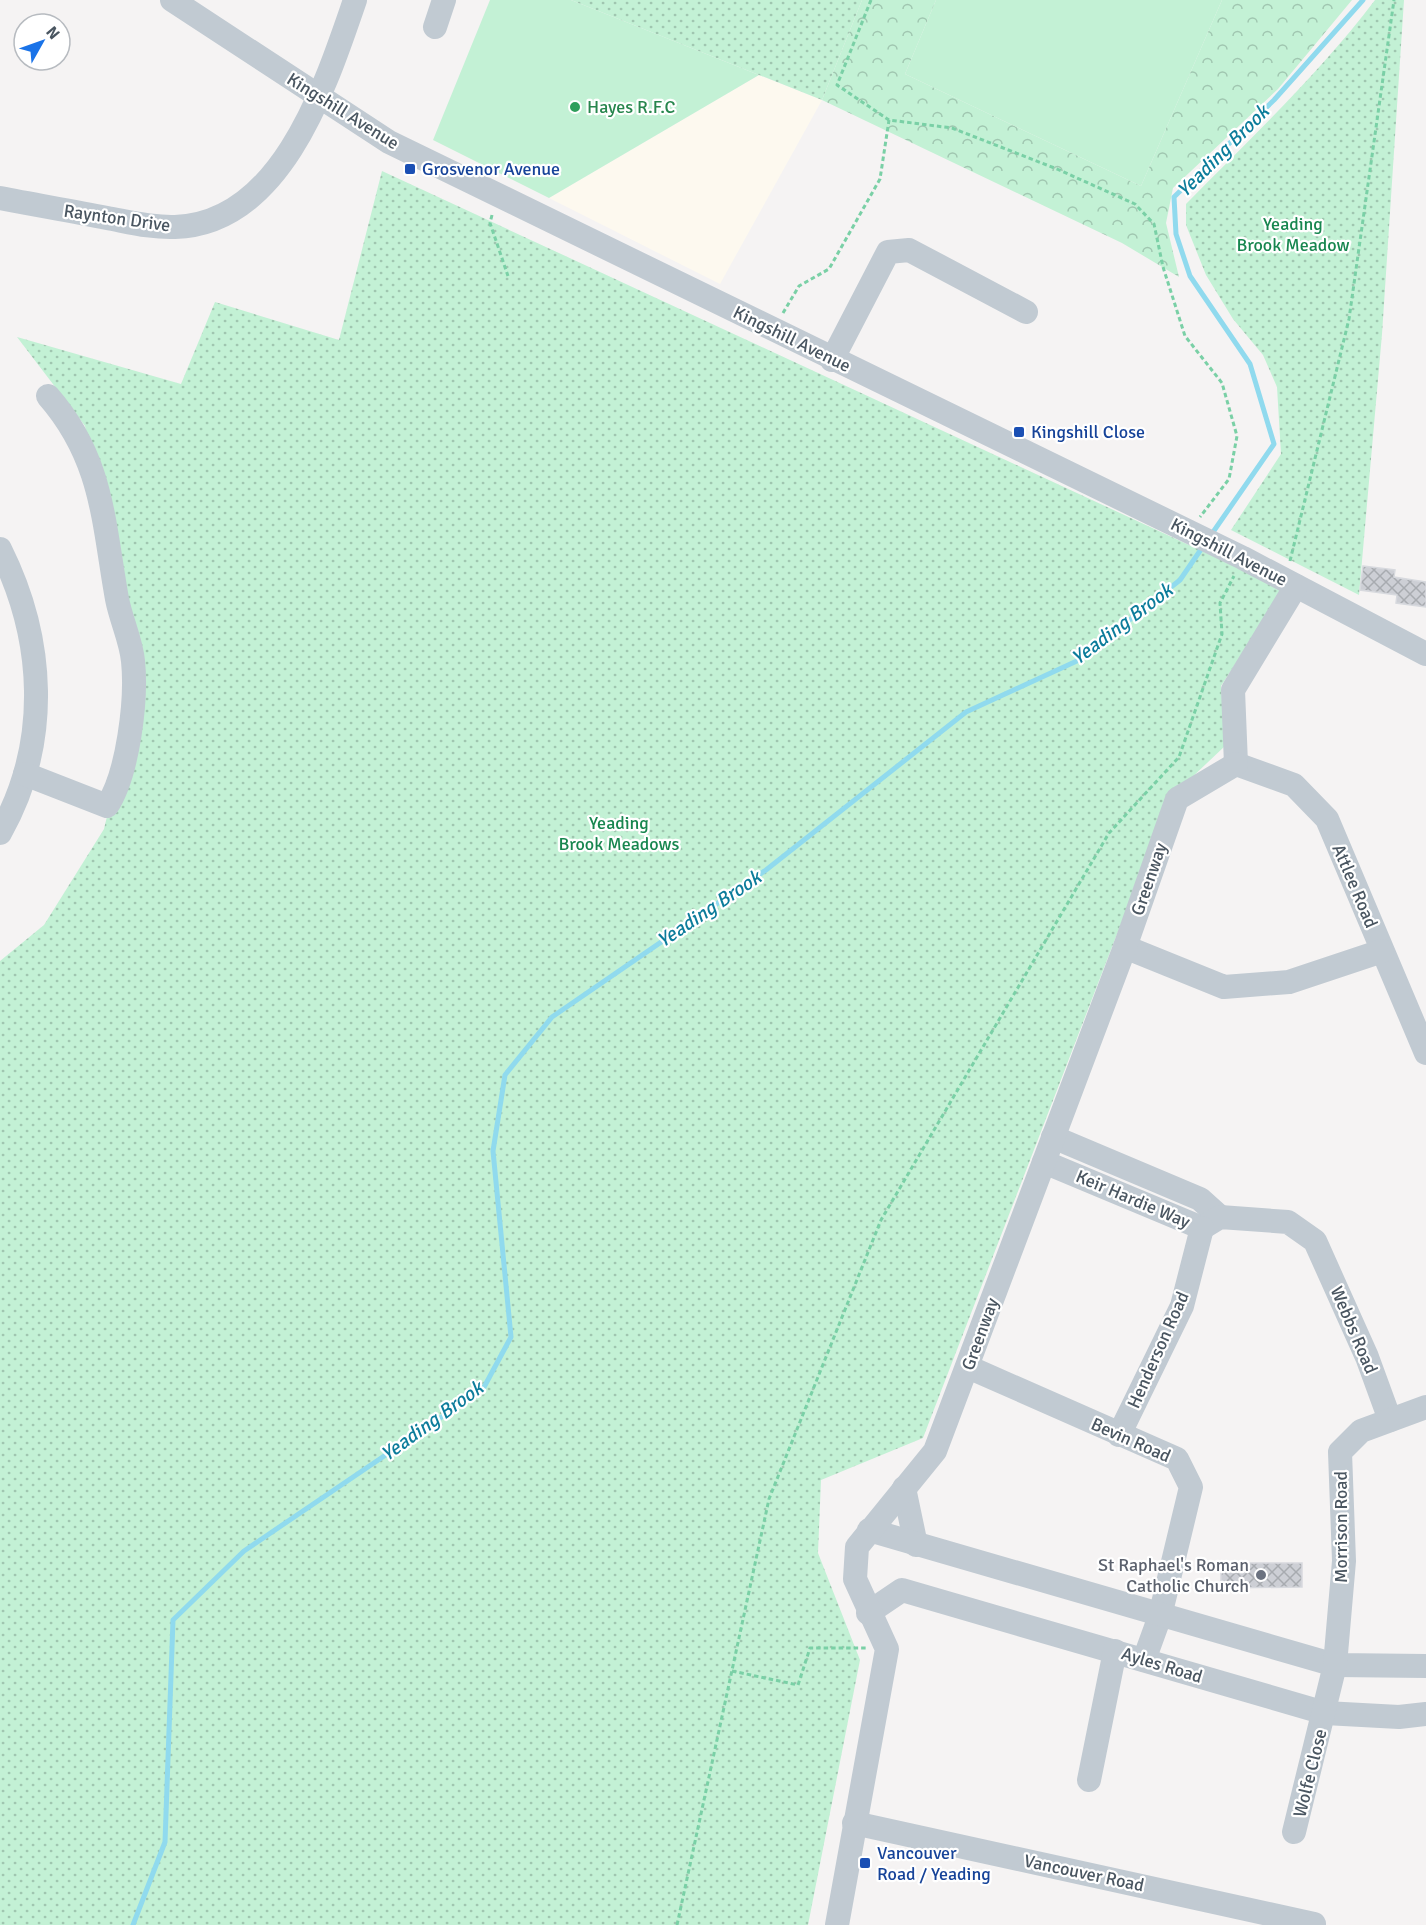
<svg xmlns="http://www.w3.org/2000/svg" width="1426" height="1925" viewBox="0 0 1426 1925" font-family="Signika,sans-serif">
	<defs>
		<pattern id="forest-crowns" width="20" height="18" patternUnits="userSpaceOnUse" patternTransform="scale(1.5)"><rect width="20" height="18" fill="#c3f1d5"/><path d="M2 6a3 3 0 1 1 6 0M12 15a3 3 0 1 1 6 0" fill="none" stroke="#a0c6b0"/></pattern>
		<pattern id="park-dots" width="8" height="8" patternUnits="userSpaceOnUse" patternTransform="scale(1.5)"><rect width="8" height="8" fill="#c3f1d5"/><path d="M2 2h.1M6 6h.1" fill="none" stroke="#a0c6b0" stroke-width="1.8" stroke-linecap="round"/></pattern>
		<pattern id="building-cross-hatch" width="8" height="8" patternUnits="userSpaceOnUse" patternTransform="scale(1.5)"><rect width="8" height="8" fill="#cdcfd5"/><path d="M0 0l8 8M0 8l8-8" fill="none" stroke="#a8abb0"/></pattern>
	</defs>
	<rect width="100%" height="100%" fill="#f5f3f3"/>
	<!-- commercial -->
	<polygon fill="#fdf9ef" points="759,75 822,100 720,284 549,198"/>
	<!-- green -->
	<g fill="#c3f1d5">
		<polygon points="490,0 571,0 759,75 549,198 433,140"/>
		<polygon points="936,0 1222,0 1141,186 905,74"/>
	</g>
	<!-- forest -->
	<polygon fill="url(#forest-crowns)" points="862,0 936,0 905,74 1141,186 1222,0 1352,0 1278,89 1173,188 1166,223 1179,277 1122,243 822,100"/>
	<!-- park -->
	<g fill="url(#park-dots)">
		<polygon points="571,0 862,0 822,100"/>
		<path d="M1375 0H1404L1382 334 1359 595 1231 530 1281 454 1277 387 1263 355 1233 319 1206 275 1186 225V204C1251 138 1319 74 1375 0Z"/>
		<polygon points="382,171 1284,589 1221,686 1225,746 1169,799 923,1438 821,1480 818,1553 860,1660 808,1925 0,1925 0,961 44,925 104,829 135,699 85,426 17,337 181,384 215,302 339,340"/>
	</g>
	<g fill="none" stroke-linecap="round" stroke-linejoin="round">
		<!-- stream -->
		<g stroke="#90daee" stroke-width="5">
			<polyline points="1211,535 1274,444 1250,364 1190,276 1176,234 1174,197 1274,100 1363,0"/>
			<polyline points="133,1925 165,1842 173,1620 244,1551 483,1389 511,1337 493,1151 505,1075 552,1017 766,870 966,712 1079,660 1180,580 1204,545"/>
		</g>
	</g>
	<!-- building -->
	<g fill="url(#building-cross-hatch)" stroke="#d7d9de" stroke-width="1.5">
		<polygon points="1363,566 1395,570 1394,577 1426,582 1426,607 1396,603 1397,595 1360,590"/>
		<polygon points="1221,1563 1302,1563 1302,1587 1221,1588"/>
	</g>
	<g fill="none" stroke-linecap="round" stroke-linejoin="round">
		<!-- path -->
		<g stroke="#7ad0a6" stroke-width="3" stroke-dasharray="4.5 3" stroke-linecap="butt">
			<polyline points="871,0 837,85 889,120 952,128 1057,169 1135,204 1154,224 1163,267 1185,336 1222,383 1237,436 1229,479 1200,517"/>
			<polyline points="492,215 490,223 508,276"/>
			<polyline points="783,313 799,286 829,269 880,179 889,120"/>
			<polyline points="1290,561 1349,319 1394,0"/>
			<polyline points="732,1671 798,1685 810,1648 866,1648"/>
			<polyline points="677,1925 769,1499 881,1220 1109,833 1179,757 1222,634 1220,603 1234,576"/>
		</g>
		<!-- minor -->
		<g stroke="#c1cad2" stroke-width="24">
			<polyline points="172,0 389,142 1243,558 1426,654"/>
			<polyline points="435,27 444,0"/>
			<path d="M0 198C36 205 72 211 107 218 129 222 152 228 175 227 282 224 326 84 355 0"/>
			<polyline points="832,360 888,252 909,250 1026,312"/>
			<path d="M0 549C45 639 51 743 0 833"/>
			<polyline points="1236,764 1294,785 1327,819 1426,1053"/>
			<polyline points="1236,764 1233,690 1296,586"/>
			<path d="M25 774 107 806C128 774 137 700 133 661 131 640 121 620 117 599 103 521 103 459 48 396"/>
			<polyline points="1125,947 1224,987 1289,982 1382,951"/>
			<polyline points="1053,1137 1200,1199 1220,1217"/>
			<polyline points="1044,1162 1202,1228"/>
			<polyline points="1202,1228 1220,1217 1288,1222 1315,1241 1367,1357 1390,1420"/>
			<polyline points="968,1367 1177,1459 1191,1487 1160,1616 1144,1660"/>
			<polyline points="1119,1435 1182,1306 1202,1228"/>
			<polyline points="904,1488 916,1545"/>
			<polyline points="869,1530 1335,1665 1426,1666"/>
			<polyline points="868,1613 902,1590 1325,1713 1399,1717 1426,1714"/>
			<polyline points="1089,1780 1115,1651"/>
			<polyline points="854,1823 1314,1924"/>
			<polyline points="1294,1832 1335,1665 1344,1561 1340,1452 1361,1431 1426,1407"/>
			<polyline points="837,1925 887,1649 855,1579 857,1547 935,1451 1125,947 1177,799 1236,764"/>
		</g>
	</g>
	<!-- markers -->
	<circle fill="#2e9e5b" stroke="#fff" stroke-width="2" cx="575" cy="107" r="6"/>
	<g fill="#1a4fb4" stroke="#fff" stroke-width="2">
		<rect x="404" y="163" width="12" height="12" rx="3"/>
		<rect x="1013" y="426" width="12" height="12" rx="3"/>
		<rect x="859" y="1857" width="12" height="12" rx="3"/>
	</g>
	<circle fill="#6b7280" stroke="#fff" stroke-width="2" cx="1261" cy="1575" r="6"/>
	<g text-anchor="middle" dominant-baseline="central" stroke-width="4.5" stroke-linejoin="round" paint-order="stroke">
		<!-- leisure labels -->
		<g font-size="18" fill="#27864d" stroke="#fff" text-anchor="start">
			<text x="587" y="107">Hayes R.F.C</text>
		</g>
		<!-- street labels -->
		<g font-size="18" fill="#4a5661" stroke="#fff">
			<text transform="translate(343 111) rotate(32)">Kingshill Avenue</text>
			<text transform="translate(117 218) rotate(8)">Raynton Drive</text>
			<text transform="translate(792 339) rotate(26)">Kingshill Avenue</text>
			<text transform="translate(1229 552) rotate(27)">Kingshill Avenue</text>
			<text transform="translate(1149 879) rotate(-71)">Greenway</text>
			<text transform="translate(1355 886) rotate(67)">Attlee Road</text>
			<text transform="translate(1133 1199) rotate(23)">Keir Hardie Way</text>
			<text transform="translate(1354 1330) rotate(67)">Webbs Road</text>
			<text transform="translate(980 1334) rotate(-70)">Greenway</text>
			<text transform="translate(1158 1350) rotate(-66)">Henderson Road</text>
			<text transform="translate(1131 1440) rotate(24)">Bevin Road</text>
			<text transform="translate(1341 1527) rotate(-90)">Morrison Road</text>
			<text transform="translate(1162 1665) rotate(17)">Ayles Road</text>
			<text transform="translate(1310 1773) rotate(-76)">Wolfe Close</text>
			<text transform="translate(1084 1873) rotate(12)">Vancouver Road</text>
		</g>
		<!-- transit labels -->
		<g font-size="18" fill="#164399" stroke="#fff" text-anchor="start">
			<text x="422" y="169">Grosvenor Avenue</text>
			<text x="1031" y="432">Kingshill Close</text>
			<text x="877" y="1853">Vancouver<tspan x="877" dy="21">Road / Yeading</tspan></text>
		</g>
		<!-- park labels -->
		<g font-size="18" fill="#17864f" stroke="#fff">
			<text x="1293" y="224">Yeading<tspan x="1293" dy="21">Brook Meadow</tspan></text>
			<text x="619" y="823">Yeading<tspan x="619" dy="21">Brook Meadows</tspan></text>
		</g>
		<!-- worship labels -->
		<g font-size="18" fill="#5b616d" stroke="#fff" text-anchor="end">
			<text x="1249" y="1565">St Raphael's Roman<tspan x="1249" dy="21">Catholic Church</tspan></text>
		</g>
		<!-- water labels -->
		<g font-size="20" font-style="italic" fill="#0c7c9b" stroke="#fff">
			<text transform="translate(1223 151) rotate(-45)">Yeading Brook</text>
			<text transform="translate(1122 624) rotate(-37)">Yeading Brook</text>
			<text transform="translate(709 909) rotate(-34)">Yeading Brook</text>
			<text transform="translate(432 1421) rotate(-36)">Yeading Brook</text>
		</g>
	</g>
	<!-- north arrow -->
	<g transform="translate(42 42) rotate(50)"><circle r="28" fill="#ffffff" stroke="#b7bbc0" stroke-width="1.5"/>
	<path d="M0-4.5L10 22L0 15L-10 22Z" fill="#1a73e8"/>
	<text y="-9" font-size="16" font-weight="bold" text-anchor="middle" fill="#4a5661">N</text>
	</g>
</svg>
